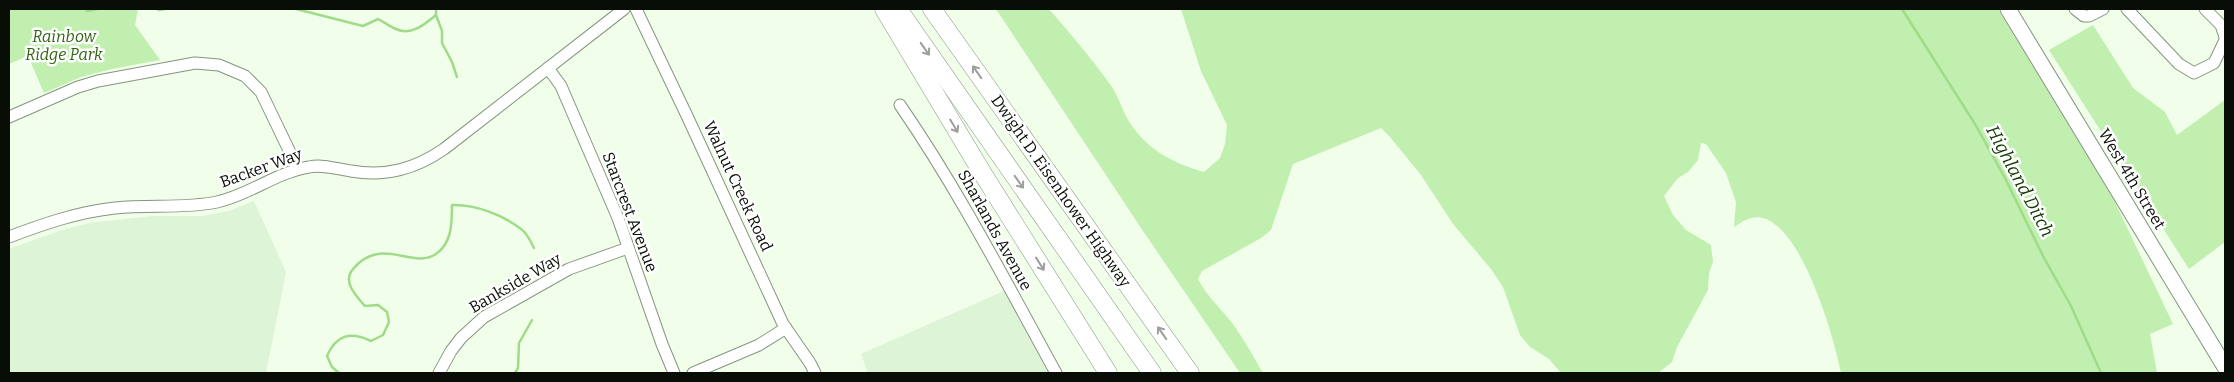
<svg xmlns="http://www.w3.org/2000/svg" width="2234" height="382" viewBox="0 0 2234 382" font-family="Bitter,serif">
	<rect width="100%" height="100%" fill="#f0feea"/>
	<!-- built -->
	<g fill="#def4d6">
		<polygon points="254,201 286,272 266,373 9,373 9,249 62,230 89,223 152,216 202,216 229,211"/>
		<polygon points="1004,291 1048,373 868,373 861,354"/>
	</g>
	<!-- green -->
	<g fill="#c1efaf">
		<polygon points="9,9 138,9 135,25 160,60 112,69 81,77 44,93 28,56 9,64"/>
		<path d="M996 9H1049C1070 33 1091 58 1110 84 1118 95 1121 107 1127 118 1144 148 1172 163 1204 172L1220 158 1225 144 1227 125 1201 71 1181 9H1998L2114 200 2173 324 2150 334 2157 373H1841C1834 337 1803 229 1763 218 1752 215 1743 221 1734 227L1736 202 1726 173 1706 144 1701 143 1698 160 1688 172 1678 178 1664 196 1673 215 1686 230 1711 245 1713 262 1709 273 1708 290 1677 347 1672 362 1658 373H1561L1549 359 1530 347 1520 335 1503 287 1491 269 1453 224 1421 175 1390 137 1381 128 1293 164 1271 230 1261 238 1202 271 1198 279C1208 298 1219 306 1232 323 1244 339 1253 356 1263 373H1240L1141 228Z"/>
		<polygon points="2093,25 2133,88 2165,112 2177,135 2225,100 2225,242 2189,269 2049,50"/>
	</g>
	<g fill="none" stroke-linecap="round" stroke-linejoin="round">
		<!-- stream -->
		<g stroke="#a0dc87" stroke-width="2.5">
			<polyline points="86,9 87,11 98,9"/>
			<polyline points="157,9 159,10 165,9"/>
			<path d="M296 9 363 26 378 19C384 22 389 26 396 29 411 36 424 25 436 15V9"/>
			<polyline points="1902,9 1975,124 2005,178 2043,256 2071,306 2101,373"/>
			<polyline points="436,15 442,31 442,43 452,62 457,77"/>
			<path d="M339 373 332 367 327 356C336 335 350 331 371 341L383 335 389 322 387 312 378 305 365 306C356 296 342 282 353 269 381 235 412 270 436 254 452 243 452 223 452 205 475 204 503 215 521 229 527 233 531 242 534 248"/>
			<polyline points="515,373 518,368 519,343 532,320"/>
		</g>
		<!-- minor casing -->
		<g stroke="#85957f" stroke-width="13">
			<g id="minor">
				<polyline points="636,9 688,118 783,324 810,363 815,373"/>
				<polyline points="2075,9 2084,16 2089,16 2103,9"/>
				<polyline points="2127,9 2179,64 2194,73 2214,63 2225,40"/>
				<polyline points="2205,9 2221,25 2225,37"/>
				<polyline points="548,68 561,86 618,218 662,344 674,373"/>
				<path d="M900 105C959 191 1006 282 1056 373"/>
				<polyline points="9,117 78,87 98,81 195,63 219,65 245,76 261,92 298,169"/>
				<path d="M9 237C43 224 78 212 115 208 149 204 184 209 217 202 249 195 277 172 309 167 323 164 337 169 351 171 386 177 415 169 444 149L624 9"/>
				<polyline points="439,373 451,351 461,338 484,317 569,269 628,248"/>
				<polyline points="693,373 759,345 786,328"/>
			</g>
		</g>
		<!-- major casing -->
		<g stroke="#85957f" stroke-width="17">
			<polyline id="major" points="2008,9 2225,367"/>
		</g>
		<!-- highway casing -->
		<g stroke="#85957f" stroke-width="19">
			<g id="highway">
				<polyline points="884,9 983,174 1108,373"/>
				<polyline points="898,9 1152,373"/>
				<polyline points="932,9 1190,373"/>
			</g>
		</g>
		<!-- minor -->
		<use href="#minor" stroke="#fff" stroke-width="11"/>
		<!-- major -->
		<use href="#major" stroke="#fff" stroke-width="15"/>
		<!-- highway -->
		<use href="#highway" stroke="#fff" stroke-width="18"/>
	</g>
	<!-- one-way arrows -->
	<defs><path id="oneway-shaft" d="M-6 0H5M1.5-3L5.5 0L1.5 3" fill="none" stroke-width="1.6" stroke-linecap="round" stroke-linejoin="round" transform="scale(1.25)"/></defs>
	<g stroke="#9c9f9b">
		<use href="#oneway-shaft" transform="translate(925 49) rotate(55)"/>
		<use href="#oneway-shaft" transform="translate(977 72) rotate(-125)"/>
		<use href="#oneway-shaft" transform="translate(954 126) rotate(59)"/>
		<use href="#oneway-shaft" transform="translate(1019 182) rotate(55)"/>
		<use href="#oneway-shaft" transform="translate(1040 264) rotate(58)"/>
		<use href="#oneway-shaft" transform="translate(1162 333) rotate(-125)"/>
	</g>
	<g text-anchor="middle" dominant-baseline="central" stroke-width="5" stroke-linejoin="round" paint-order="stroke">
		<!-- park labels -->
		<g font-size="16" font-style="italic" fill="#2f6510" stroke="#fff">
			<text x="64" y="36">Rainbow<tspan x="64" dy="18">Ridge Park</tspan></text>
		</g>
		<!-- street labels -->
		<g font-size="16" fill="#080e06" stroke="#fff">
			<text transform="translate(261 168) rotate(-20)">Backer Way</text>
			<text transform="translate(2132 179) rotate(59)">West 4th Street</text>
			<text transform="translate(738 186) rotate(65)">Walnut Creek Road</text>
			<text transform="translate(1061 191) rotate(55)">Dwight D. Eisenhower Highway</text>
			<text transform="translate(630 212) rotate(69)">Starcrest Avenue</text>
			<text transform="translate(995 230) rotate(61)">Sharlands Avenue</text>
			<text transform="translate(515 283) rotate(-30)">Bankside Way</text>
		</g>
		<!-- water labels -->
		<g font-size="18" font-style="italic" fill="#123800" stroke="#fff">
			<text transform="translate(2020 181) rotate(62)">Highland Ditch</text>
		</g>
	</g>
	<!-- border -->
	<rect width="2234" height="382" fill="none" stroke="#080e06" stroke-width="20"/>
</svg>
